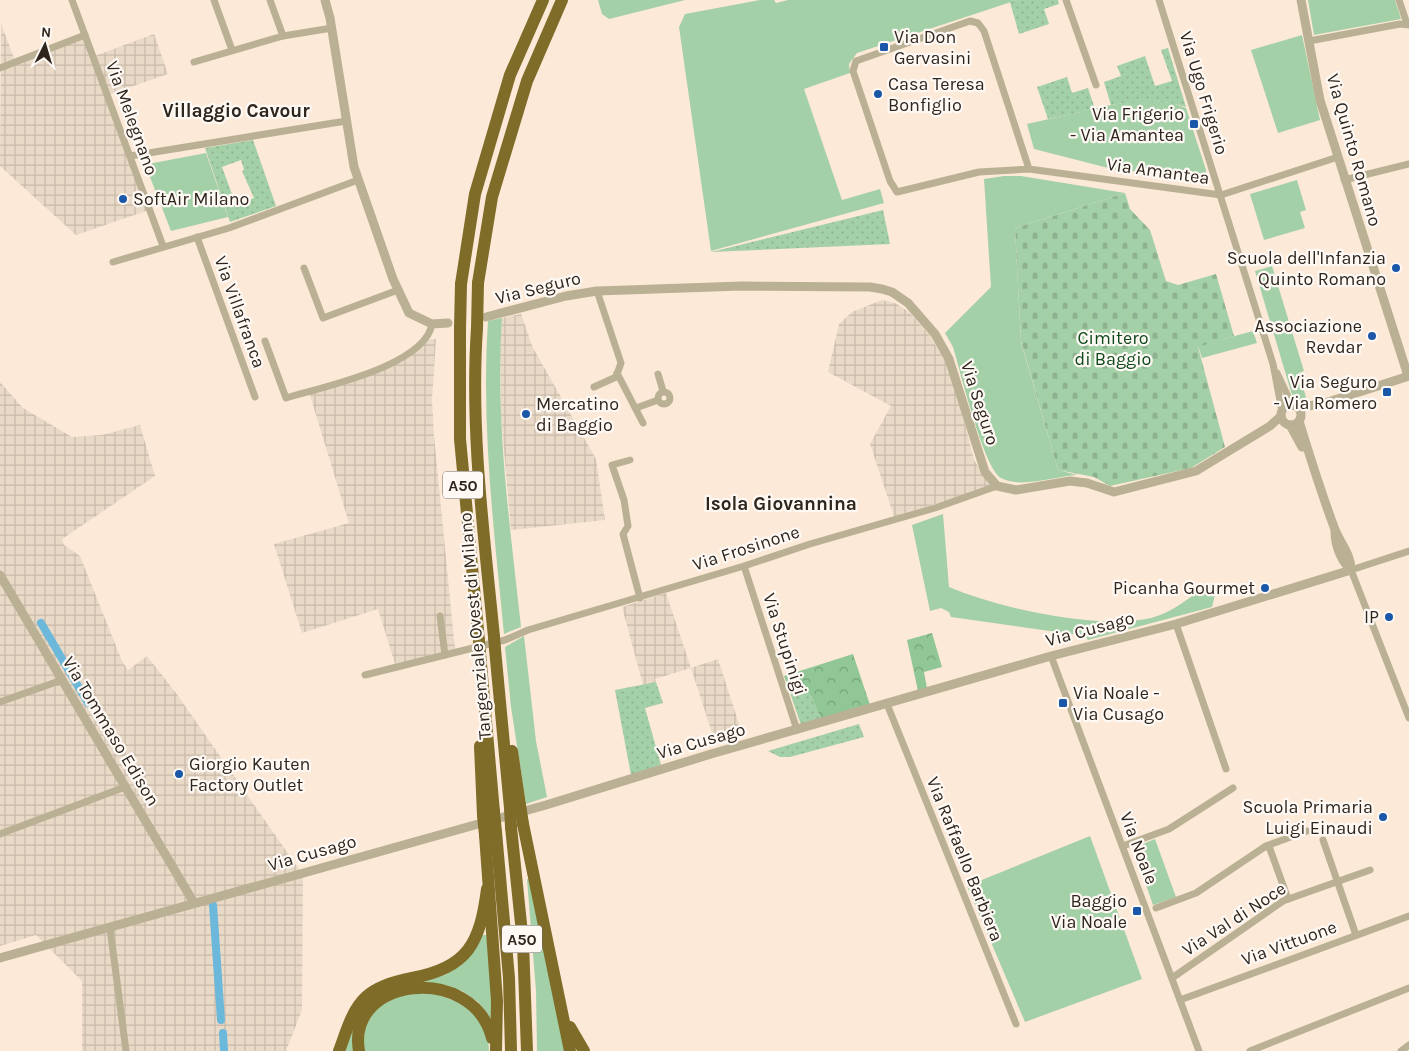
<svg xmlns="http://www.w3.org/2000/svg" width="1409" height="1051" viewBox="0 0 1409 1051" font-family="Karla,sans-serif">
	<defs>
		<pattern id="industrial-grid" width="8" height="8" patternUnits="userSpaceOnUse" patternTransform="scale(1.25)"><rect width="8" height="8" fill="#e9d9c7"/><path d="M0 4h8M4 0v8" fill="none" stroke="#c8baaa"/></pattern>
		<pattern id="forest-crowns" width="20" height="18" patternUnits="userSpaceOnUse" patternTransform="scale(1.25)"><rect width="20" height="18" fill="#91c796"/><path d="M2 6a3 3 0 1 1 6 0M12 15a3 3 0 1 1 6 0" fill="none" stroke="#77a17a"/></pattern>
		<pattern id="cemetery-stones" width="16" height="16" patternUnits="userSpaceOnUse" patternTransform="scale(1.25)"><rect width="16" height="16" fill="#a4d0a8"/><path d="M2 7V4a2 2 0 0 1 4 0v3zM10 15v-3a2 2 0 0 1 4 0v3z" fill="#8eb290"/></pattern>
		<pattern id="garden-dots" width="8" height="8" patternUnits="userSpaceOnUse" patternTransform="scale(1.25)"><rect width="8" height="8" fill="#a4d0a8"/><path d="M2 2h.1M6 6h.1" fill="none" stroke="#8eb290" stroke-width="1.8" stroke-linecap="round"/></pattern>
	</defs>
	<rect width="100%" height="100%" fill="#fde9d7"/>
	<!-- industrial -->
	<g fill="url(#industrial-grid)">
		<polygon points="1,24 16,63 85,38 92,57 154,34 168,74 110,94 149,210 76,235 0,166"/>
		<polygon points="882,300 895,303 909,312 930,336 947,364 955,384 974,460 990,485 984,490 894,516 870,444 891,406 828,372 839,324 852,312"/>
		<polygon points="521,314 533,348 596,459 605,520 511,530 501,416 500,351 502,318"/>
		<polygon points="429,339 436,339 432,400 434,436 455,650 395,664 378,609 302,633 274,544 349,523 309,392 402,362"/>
		<polygon points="0,382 23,408 72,437 102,435 140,425 155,476 62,539 64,545 80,556 122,661 128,670 147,656 176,693 303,875 302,1010 286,1051 82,1051 82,981 36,935 0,946"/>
		<polygon points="666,593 691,668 718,659 740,727 713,736 691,668 655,679 656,682 643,685 622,607"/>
	</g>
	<!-- green -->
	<g fill="#a4d0a8">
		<polygon points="598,0 685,0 609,19 602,14"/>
		<polygon points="760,0 774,0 776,3 788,0 1017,0 857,53 849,64 850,73 804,89 842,200 880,189 884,203 711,251 679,27 685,14"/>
		<polygon points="1308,0 1395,0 1401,19 1314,35"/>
		<polygon points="1302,35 1320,120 1278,133 1251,50"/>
		<polygon points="1143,100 1172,103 1186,108 1206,170 1206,182 1199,182 1159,172 1120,171 1034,149 1027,124 1111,105"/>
		<polygon points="206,153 228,217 171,231 148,172 148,164"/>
		<path d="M1004 176H1021L1125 193 1015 228 1021 342 1058 470 1077 475C1055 476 1022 489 1001 478 984 469 960 370 953 347L945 333 991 287 984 179Z"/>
		<polygon points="1297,180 1306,210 1300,212 1305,228 1264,240 1250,194"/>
		<polygon points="1272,266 1304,371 1299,373 1307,401 1297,399 1292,395 1255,271"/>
		<path d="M502 318C495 421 510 525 521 627L504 634C494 530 481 426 488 321Z"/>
		<polygon points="1253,331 1257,343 1202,358 1198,346"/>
		<path d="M943 514 949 587C998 608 1098 630 1151 618 1172 613 1192 596 1209 583L1215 595 1212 607 1088 640 1085 636 951 617 949 612 941 608 930 611 912 525Z"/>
		<polygon points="524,636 536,741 547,797 526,804 511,707 505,647"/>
		<polygon points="1090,836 1142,979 1025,1022 967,886"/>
		<polygon points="1155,839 1176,897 1153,905 1133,848"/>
		<polygon points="527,879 531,879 565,1051 537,1051 536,991"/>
		<path d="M482 935H487L493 1021 478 1002 462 991 441 985H407L355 1028 354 1051H342L353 1023 377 993 445 975C463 966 471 951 482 935Z"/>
		<path d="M432 992 470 1007 488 1035 489 1051H362C363 1042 362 1028 366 1020 377 995 409 995 432 992Z"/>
	</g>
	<!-- forest -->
	<g fill="url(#forest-crowns)">
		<polygon points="932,633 942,667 924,672 927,688 918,691 907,640"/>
		<polygon points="853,654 870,705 821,720 812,697 794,683 787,684 784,676"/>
	</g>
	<!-- cemetery -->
	<polygon fill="url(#cemetery-stones)" points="1125,193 1130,209 1150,230 1166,281 1178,285 1216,274 1234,336 1198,347 1225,447 1191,468 1110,486 1094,477 1058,470 1021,341 1015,228"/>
	<!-- garden -->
	<g fill="url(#garden-dots)" fill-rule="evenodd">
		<polygon points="1017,0 1058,0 1059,4 1044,9 1049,24 1019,34 1010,2"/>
		<path d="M1168 48 1186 107C1161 99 1137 101 1111 105L1104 82 1121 76 1117 66 1145 56 1155 86 1172 81 1161 50Z"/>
		<polygon points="1067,77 1072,93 1088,88 1095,109 1048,119 1037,87"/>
		<path d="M253 140 276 206 230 222 205 148ZM241 160 244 170 242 171 254 198 236 205 222 167Z"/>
		<polygon points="883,210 890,244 711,252"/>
		<polygon points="656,682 663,703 645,708 661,765 631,775 615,690"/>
		<path d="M794 683C812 687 815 704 821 720L801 725 787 684Z"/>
		<polygon points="859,724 864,737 790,757 780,757 768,751"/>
	</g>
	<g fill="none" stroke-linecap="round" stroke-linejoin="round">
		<!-- canal -->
		<g stroke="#6cb8da" stroke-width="8">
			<polyline points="41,623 88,703"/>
			<polyline points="213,905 221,1020"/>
			<polyline points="223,1033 224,1051"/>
		</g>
		<!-- minor -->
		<g stroke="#bab195" stroke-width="7">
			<polyline points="72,0 163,246"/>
			<polyline points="214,0 232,50"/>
			<polyline points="270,0 283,36"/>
			<polyline points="1066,0 1096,85"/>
			<polyline points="1159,0 1273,364 1282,411"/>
			<polyline points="1399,0 1407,24"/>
			<polyline points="1309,41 1400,24 1409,25"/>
			<polyline points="194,62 283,36 332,28"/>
			<polyline points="0,68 85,35"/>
			<polyline points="130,156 346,121"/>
			<polyline points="1029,169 984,31 978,23 970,21 856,61 853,71 890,181 897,192 979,172 1029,169 1221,195 1338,157"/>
			<polyline points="1344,180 1409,164"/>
			<polyline points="197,237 255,397"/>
			<polyline points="113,262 229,228 358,180"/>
			<polyline points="304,268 323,318 398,290"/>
			<path d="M265 341 286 398C322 387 425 366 432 324"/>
			<polyline points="617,373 643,423"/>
			<polyline points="1277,373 1292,405"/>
			<polyline points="658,374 663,391"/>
			<polyline points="594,387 616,377 621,363 597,291"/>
			<circle cx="664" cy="398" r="6"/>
			<polyline points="636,408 658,400"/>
			<polyline points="630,460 612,465 624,500 628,526 623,534 640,598"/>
			<polyline points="1409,551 1351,570 1409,718"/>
			<polyline points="744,566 797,730"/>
			<polyline points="440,616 445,655"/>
			<polyline points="1176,624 1226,769"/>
			<polyline points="1051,656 1199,1051"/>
			<polyline points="365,675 505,640 528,630 744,566 810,544 935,508 997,486"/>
			<polyline points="0,702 62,680"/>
			<polyline points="887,704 1016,1024"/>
			<polyline points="0,834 125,787"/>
			<polyline points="1323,840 1356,935"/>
			<polyline points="1123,846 1169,829 1233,788"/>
			<polyline points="1266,846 1270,849 1288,899"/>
			<polyline points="1156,908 1196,893 1266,846 1307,831"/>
			<polyline points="110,928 126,1051"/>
			<polyline points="1172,978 1283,901 1370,870"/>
			<polyline points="1180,1000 1409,916"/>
			<polyline points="1250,1051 1409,988"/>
			<polyline points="1401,1051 1409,1045"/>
		</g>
		<!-- tertiary -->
		<g stroke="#bab195" stroke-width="9">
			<polyline points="325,0 330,18 354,167 393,279 409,313 432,324 448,323"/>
			<polyline points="1301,0 1320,100 1408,376"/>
			<polyline points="486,317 566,296 597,291 742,286 870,287 882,289 892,292 908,303 935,334 949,359 985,472 997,486 1016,490 1070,481 1087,483 1114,492 1196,471 1270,426 1281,416"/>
			<circle cx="1291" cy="415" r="10"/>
			<polyline points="1299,408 1328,402 1409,376"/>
			<path d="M1299 421C1310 457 1321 492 1334 527 1339 542 1351 553 1351 570"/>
			<polyline points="1290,425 1302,447"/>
			<path d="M1335 532C1335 545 1341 561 1351 570"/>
			<polyline points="0,575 194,903"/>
			<polyline points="0,958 546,805 711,754 1051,656 1176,624 1351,570"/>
		</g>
		<!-- motorway -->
		<g stroke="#7f6c28" stroke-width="12">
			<polyline points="478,283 492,197 527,81 562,0"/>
			<polyline points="461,284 475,194 510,75 543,0"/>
			<path d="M477 328C470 431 484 534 494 637"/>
			<polyline points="460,329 460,439 479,641"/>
			<polyline points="495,649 510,808"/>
			<polyline points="480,653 494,812"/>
			<polyline points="480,746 483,815"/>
			<polyline points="512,751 520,805"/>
			<polyline points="523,824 570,1051"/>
			<polyline points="511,827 523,943 527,1051"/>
			<polyline points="496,832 509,978 511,1051"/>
			<polyline points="485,835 497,1001 496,1051"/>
			<polyline points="570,1027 584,1051"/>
			<path d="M339 1051C346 1033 351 1011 366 997 378 986 396 981 412 978 468 968 480 943 487 889"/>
			<path d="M359 1051C346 976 473 963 492 1038"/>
		</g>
		<!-- motorway-bridge -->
		<g stroke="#7f6c28" stroke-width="12">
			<polyline points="477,328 478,283"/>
			<polyline points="460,329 461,284"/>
			<polyline points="494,637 495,649"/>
			<polyline points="479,641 480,653"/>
			<polyline points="520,805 523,824"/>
			<polyline points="510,808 511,827"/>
			<polyline points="494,812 496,832"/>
			<polyline points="483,815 485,835"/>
		</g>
	</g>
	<!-- markers -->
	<g fill="#1b57a8" stroke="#fef9f5" stroke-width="2">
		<rect x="879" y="42" width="10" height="10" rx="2.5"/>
		<circle cx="878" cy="94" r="5"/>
		<rect x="1189" y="119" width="10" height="10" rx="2.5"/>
		<circle cx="123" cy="199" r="5"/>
		<circle cx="1396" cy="268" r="5"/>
		<circle cx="1372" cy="336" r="5"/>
		<rect x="1382" y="387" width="10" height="10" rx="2.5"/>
		<circle cx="526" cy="414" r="5"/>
		<circle cx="1265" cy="588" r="5"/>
		<circle cx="1389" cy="617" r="5"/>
		<rect x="1058" y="698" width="10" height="10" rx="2.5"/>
		<circle cx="179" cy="774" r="5"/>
		<circle cx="1383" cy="817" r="5"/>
		<rect x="1132" y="906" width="10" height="10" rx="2.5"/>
	</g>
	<g text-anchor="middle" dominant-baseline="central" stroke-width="4.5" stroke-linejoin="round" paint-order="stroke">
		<!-- shield labels -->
		<g fill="#fef9f5" stroke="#6c655d" stroke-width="1">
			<rect x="443" y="471.5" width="40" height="27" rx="4"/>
			<rect x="502" y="925.5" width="40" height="27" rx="4"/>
		</g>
		<g font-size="16" font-weight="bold" fill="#2e251c">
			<text x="463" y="485">A50</text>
			<text x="522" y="939">A50</text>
		</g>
		<!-- poi labels -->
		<g font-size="18" fill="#2e251c" stroke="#fef9f5" text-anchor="end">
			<text x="894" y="37" text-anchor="start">Via Don<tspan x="894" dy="21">Gervasini</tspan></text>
			<text x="888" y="84" text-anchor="start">Casa Teresa<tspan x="888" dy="21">Bonfiglio</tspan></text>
			<text x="1184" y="114">Via Frigerio<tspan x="1184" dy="21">- Via Amantea</tspan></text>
			<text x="133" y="199" text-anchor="start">SoftAir Milano</text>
			<text x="1386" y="258">Scuola dell'Infanzia<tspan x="1386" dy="21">Quinto Romano</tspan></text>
			<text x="1362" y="326">Associazione<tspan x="1362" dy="21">Revdar</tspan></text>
			<text x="1377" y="382">Via Seguro<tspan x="1377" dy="21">- Via Romero</tspan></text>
			<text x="536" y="404" text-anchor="start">Mercatino<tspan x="536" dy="21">di Baggio</tspan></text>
			<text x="1255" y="588">Picanha Gourmet</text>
			<text x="1379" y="617">IP</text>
			<text x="1073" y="693" text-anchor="start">Via Noale -<tspan x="1073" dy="21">Via Cusago</tspan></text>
			<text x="189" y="764" text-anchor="start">Giorgio Kauten<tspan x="189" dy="21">Factory Outlet</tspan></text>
			<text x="1373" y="807">Scuola Primaria<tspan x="1373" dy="21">Luigi Einaudi</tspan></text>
			<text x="1127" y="901">Baggio<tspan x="1127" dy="21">Via Noale</tspan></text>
		</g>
		<!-- street labels -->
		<g font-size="18" fill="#2e251c" stroke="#fef9f5">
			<text transform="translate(1204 93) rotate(73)">Via Ugo Frigerio</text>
			<text transform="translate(132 118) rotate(70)">Via Melegnano</text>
			<text transform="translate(1354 150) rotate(74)">Via Quinto Romano</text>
			<text transform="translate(1158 171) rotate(8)">Via Amantea</text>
			<text transform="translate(538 288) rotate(-14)">Via Seguro</text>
			<text transform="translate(240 312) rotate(70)">Via Villafranca</text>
			<text transform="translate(980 403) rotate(72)">Via Seguro</text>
			<text transform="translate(746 548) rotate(-18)">Via Frosinone</text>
			<text transform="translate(475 626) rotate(-95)">Tangenziale Ovest di Milano</text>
			<text transform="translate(1090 629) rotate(-15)">Via Cusago</text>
			<text transform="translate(785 644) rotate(72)">Via Stupinigi</text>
			<text transform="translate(111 731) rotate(59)">Via Tommaso Edison</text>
			<text transform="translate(701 741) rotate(-16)">Via Cusago</text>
			<text transform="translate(1139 848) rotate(69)">Via Noale</text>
			<text transform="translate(312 853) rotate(-16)">Via Cusago</text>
			<text transform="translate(965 859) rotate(68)">Via Raffaello Barbiera</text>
			<text transform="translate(1234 919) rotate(-33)">Via Val di Noce</text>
			<text transform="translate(1289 943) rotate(-20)">Via Vittuone</text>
		</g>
		<!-- park labels -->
		<g font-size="18" fill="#0d491b" stroke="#fef9f5">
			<text x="1113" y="338">Cimitero<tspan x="1113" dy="21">di Baggio</tspan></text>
		</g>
		<!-- neighbourhood labels -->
		<g font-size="19" font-weight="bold" fill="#2e251c" stroke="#fef9f5">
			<text x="236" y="111">Villaggio Cavour</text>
			<text x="781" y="504">Isola Giovannina</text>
		</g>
	</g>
	<!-- north arrow -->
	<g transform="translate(45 45) rotate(5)" stroke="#fef9f5" stroke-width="4" paint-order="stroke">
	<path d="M0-4L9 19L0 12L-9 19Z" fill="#2e251c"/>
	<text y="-8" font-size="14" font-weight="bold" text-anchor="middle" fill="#2e251c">N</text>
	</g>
</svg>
